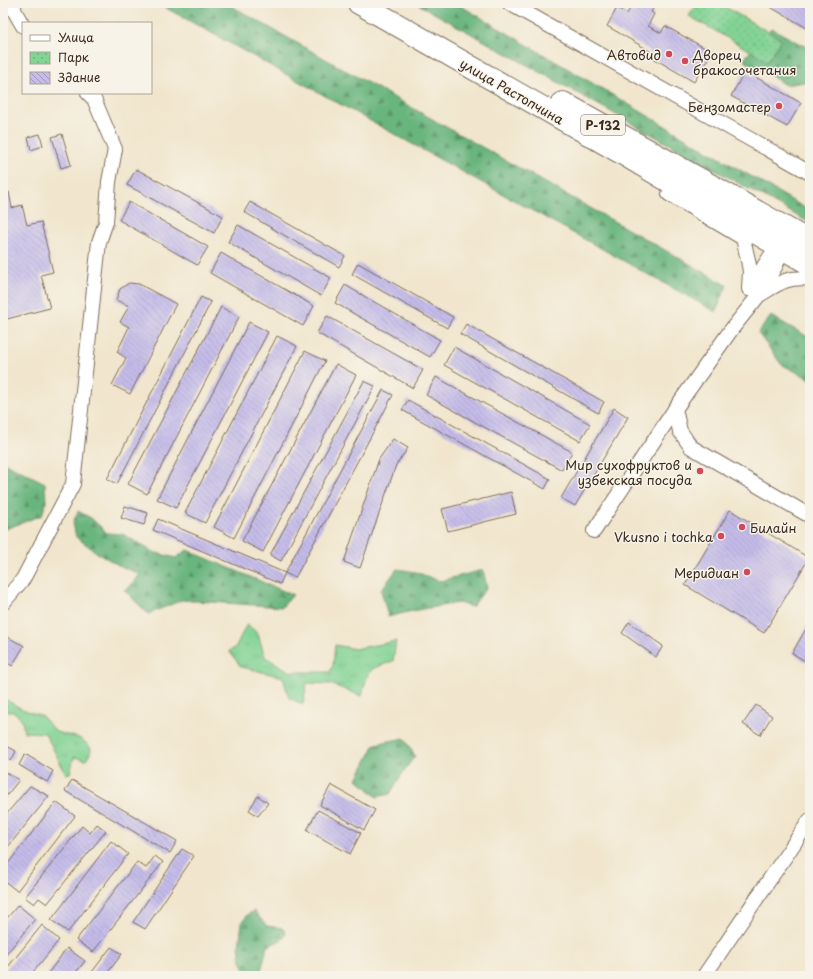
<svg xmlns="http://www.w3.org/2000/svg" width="813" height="979" viewBox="0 0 813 979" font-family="'Playpen Sans',sans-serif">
	<defs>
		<pattern id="grass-tufts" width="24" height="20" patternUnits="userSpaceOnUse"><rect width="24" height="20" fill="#82d394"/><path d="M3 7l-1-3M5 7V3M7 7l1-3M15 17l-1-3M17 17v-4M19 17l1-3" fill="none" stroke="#71b57f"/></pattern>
		<pattern id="forest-firs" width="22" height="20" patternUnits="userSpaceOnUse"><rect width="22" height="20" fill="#69b57e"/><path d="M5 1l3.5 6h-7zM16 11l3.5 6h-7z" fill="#589367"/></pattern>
		<pattern id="park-dots" width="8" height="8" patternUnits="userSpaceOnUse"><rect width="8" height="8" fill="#82d394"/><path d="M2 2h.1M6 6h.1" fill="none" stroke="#71b57f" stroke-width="1.8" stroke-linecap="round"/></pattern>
		<pattern id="building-back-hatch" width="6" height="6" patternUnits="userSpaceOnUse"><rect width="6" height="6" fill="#c5bcea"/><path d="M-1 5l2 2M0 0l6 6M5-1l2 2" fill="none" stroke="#a199bd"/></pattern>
	</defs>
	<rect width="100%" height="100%" fill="#f7f3e8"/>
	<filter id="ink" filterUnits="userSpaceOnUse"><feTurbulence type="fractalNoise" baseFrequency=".025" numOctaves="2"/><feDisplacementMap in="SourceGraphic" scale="8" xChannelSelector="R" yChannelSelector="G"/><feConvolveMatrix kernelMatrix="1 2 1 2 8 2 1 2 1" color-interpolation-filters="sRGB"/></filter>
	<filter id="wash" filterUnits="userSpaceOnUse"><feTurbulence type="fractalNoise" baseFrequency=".012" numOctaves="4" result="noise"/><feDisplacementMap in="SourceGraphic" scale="16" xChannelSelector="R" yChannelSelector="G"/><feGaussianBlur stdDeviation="0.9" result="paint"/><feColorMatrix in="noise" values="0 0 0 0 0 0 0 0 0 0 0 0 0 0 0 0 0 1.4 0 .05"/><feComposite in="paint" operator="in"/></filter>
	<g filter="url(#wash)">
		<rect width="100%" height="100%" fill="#f1e6cd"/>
		<!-- grass -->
		<g fill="url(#grass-tufts)" stroke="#5e7e59">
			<polygon points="247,624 258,634 265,657 291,672 330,672 333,665 335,645 355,649 396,641 393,661 372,669 366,680 362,696 330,684 307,683 303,704 289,698 283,677 241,667 229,651 235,648"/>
			<polygon points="3,698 22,709 42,716 56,732 79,738 87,744 91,748 90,754 86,760 74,757 70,773 66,774 45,733 24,732 22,720 14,712 3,711"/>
		</g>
		<!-- forest -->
		<g fill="url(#forest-firs)" stroke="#52704e">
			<polygon points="157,3 226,3 727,285 716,312"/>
			<polygon points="416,3 456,3 810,211 810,223"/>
			<polygon points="771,28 810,49 810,81 785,85 762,70 754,69 743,59 757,45"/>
			<polygon points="771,316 810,338 810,379 781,364 758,333"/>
			<polygon points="3,462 45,483 46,502 42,515 3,530"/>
			<polygon points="78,511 91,518 107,533 123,534 153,552 176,558 187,550 293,595 282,607 182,600 148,614 124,590 129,588 140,574 120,566 99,554 76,537 73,523"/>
			<polygon points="397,569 416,572 440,581 483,570 487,587 472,607 458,603 412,611 388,617 381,590"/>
			<polygon points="404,738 415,756 404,771 390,794 377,797 357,779 375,744"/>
			<polygon points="254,911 267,926 282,928 286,933 283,939 267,947 260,975 258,976 248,976 241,961 239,945 242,923 248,914"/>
		</g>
		<!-- park -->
		<polygon fill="url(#park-dots)" stroke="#5e7e59" points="697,3 718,3 781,39 768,61 689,16"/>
		<g id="blocks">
			<!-- building -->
			<g fill="url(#building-back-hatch)">
				<polygon points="633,3 656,3 651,12 654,14 648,26 661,33 665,26 712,52 694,82 648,55 650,51 607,26 617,8 627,14"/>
				<polygon points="763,3 810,3 810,30 807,28"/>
				<polygon points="745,71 801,103 787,127 731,96"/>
				<polygon points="40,134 43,146 31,150 28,137"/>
				<polygon points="62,134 71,165 61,168 52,137"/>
				<polygon points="136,169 223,216 214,233 127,185"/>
				<polygon points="9,192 12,208 22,205 27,225 41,222 53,272 41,275 50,308 3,320 3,194"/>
				<polygon points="129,202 208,247 197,265 119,220"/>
				<polygon points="250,202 345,256 339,267 244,212"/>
				<polygon points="238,225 331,278 321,296 228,242"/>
				<polygon points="221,253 314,306 303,326 210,273"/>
				<polygon points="358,263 453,317 447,328 352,274"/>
				<polygon points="129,283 139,284 176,304 130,394 112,385 126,358 117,352 129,327 120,322 129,306 116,300 120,289"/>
				<polygon points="345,285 440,340 430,357 335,303"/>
				<polygon points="201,297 211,302 117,484 107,479"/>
				<polygon points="221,307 239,317 147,494 128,484"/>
				<polygon points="327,316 423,370 413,388 317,333"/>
				<polygon points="249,322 268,332 176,508 157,499"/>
				<polygon points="466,324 604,402 598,413 460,334"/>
				<polygon points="277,336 297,346 205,523 185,513"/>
				<polygon points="454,347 590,424 580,441 444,365"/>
				<polygon points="305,351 325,361 234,538 214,527"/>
				<polygon points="336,364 356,375 263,552 242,541"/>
				<polygon points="436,377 572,452 562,470 426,395"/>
				<polygon points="364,381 375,386 281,561 270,555"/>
				<polygon points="383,390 393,395 295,578 285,573"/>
				<polygon points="408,400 550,479 545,489 402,410"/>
				<polygon points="614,408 628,417 575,506 561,498"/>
				<polygon points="393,439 408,448 396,465 360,568 344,562 379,459"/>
				<polygon points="511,492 516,514 448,531 442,509"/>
				<polygon points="125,506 148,513 144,525 121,518"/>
				<polygon points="730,510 809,558 764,633 685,585"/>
				<polygon points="158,519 285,573 280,584 153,530"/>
				<polygon points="629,622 663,646 656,657 622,633"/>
				<polygon points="810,622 810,664 792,653"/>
				<polygon points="4,635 24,646 12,666 3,660 3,637"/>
				<polygon points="756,705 772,716 760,735 743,724"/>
				<polygon points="3,744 16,751 11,761 3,756"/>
				<polygon points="25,754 53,771 47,782 19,765"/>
				<polygon points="3,771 19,780 3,800"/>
				<polygon points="72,780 177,841 170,853 65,791"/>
				<polygon points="331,785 375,810 364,830 320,805"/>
				<polygon points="30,786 49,796 3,853 3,818"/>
				<polygon points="258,796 268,803 258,816 249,810"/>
				<polygon points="56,802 75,816 17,891 3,880 3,870"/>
				<polygon points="318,810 361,833 350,854 307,830"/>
				<polygon points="97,824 106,831 47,904 39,898 34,904 25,897 82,826 90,833"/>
				<polygon points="111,841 128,854 68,932 51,920"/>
				<polygon points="182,849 194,856 145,929 133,922"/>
				<polygon points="155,856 163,862 93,952 76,940 137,862 146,868"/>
				<polygon points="18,905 35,919 3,958 3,923"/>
				<polygon points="42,925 59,940 30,976 3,976 3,973"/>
				<polygon points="111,947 122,954 105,976 89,976"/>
				<polygon points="67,948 85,961 73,976 46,976"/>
			</g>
		</g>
	</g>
	<g filter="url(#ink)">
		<use href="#blocks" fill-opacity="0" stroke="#7b6c5b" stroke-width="1"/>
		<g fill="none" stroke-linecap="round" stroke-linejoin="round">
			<!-- street casing -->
			<g stroke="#7b6c5b" stroke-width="16">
				<g id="street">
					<polyline points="13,3 15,12 23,26"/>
					<polyline points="509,3 810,173"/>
					<polyline points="669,194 743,238 748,260 750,271 749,289"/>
					<path d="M750 287C754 282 758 276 761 271 767 262 772 250 783 247"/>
					<path d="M761 294C779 283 788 276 810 279"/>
					<polyline points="675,409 680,431 691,447 810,516"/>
					<polyline points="594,531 675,409 731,330 759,295 776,265 779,257 781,247 780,239"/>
					<polyline points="3,603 23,579 73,484 99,242 106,222 109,182 115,149 94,99 88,93"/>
					<polyline points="704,976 810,820"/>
				</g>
			</g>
			<!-- highway casing -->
			<g stroke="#7b6c5b" stroke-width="24">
				<g id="highway">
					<polyline points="359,3 620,152 753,231 810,264"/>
					<polyline points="563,103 712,186 810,242"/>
				</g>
			</g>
			<!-- street -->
			<use href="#street" stroke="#fff" stroke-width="14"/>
			<!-- highway -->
			<use href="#highway" stroke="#fff" stroke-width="22"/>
		</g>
	</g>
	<!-- markers -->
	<g fill="#d1495b" stroke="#f7f3e8" stroke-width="1.5">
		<circle cx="669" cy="54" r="4"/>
		<circle cx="685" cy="61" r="4"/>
		<circle cx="779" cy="106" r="4"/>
		<circle cx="700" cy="471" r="4"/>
		<circle cx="742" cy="527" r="4"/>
		<circle cx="721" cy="536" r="4"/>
		<circle cx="747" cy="572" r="4"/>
	</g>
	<g text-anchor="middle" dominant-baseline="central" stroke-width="3" stroke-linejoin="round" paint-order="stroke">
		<!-- shield labels -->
		<rect fill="#f7f3e8" stroke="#73665b" stroke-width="1" x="581" y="115" width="44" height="20" rx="3"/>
		<g font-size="12" font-weight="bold" fill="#3b2a1e">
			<text x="603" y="125">Р-132</text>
		</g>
		<!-- poi labels -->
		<g font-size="13" fill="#3b2a1e" stroke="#f7f3e8" text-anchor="end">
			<text x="661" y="54">Автовид</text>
			<text x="693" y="54" text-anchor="start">Дворец<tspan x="693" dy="15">бракосочетания</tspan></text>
			<text x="771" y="106">Бензомастер</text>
			<text x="692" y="464">Мир сухофруктов и<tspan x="692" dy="15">узбекская посуда</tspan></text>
			<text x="750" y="527" text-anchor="start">Билайн</text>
			<text x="713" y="536">Vkusno i tochka</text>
			<text x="739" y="572">Меридиан</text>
		</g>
		<!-- street labels -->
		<g font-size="13" fill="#3b2a1e" stroke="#f7f3e8">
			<text transform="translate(512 91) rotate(30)">улица Растопчина</text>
		</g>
	</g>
	<!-- margin -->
	<rect width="813" height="979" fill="none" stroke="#f7f3e8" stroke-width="16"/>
	<!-- legend -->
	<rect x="22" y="22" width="130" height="72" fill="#f7f3e8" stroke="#aca397"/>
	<rect x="30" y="35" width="20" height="6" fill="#ffffff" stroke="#aca397"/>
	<text x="58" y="42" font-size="12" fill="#3b2a1e">Улица</text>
	<rect x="30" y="52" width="20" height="12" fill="url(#park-dots)" stroke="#aca397"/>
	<text x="58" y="62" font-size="12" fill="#3b2a1e">Парк</text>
	<rect x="30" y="72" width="20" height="12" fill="url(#building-back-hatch)" stroke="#aca397"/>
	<text x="58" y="82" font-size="12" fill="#3b2a1e">Здание</text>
</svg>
